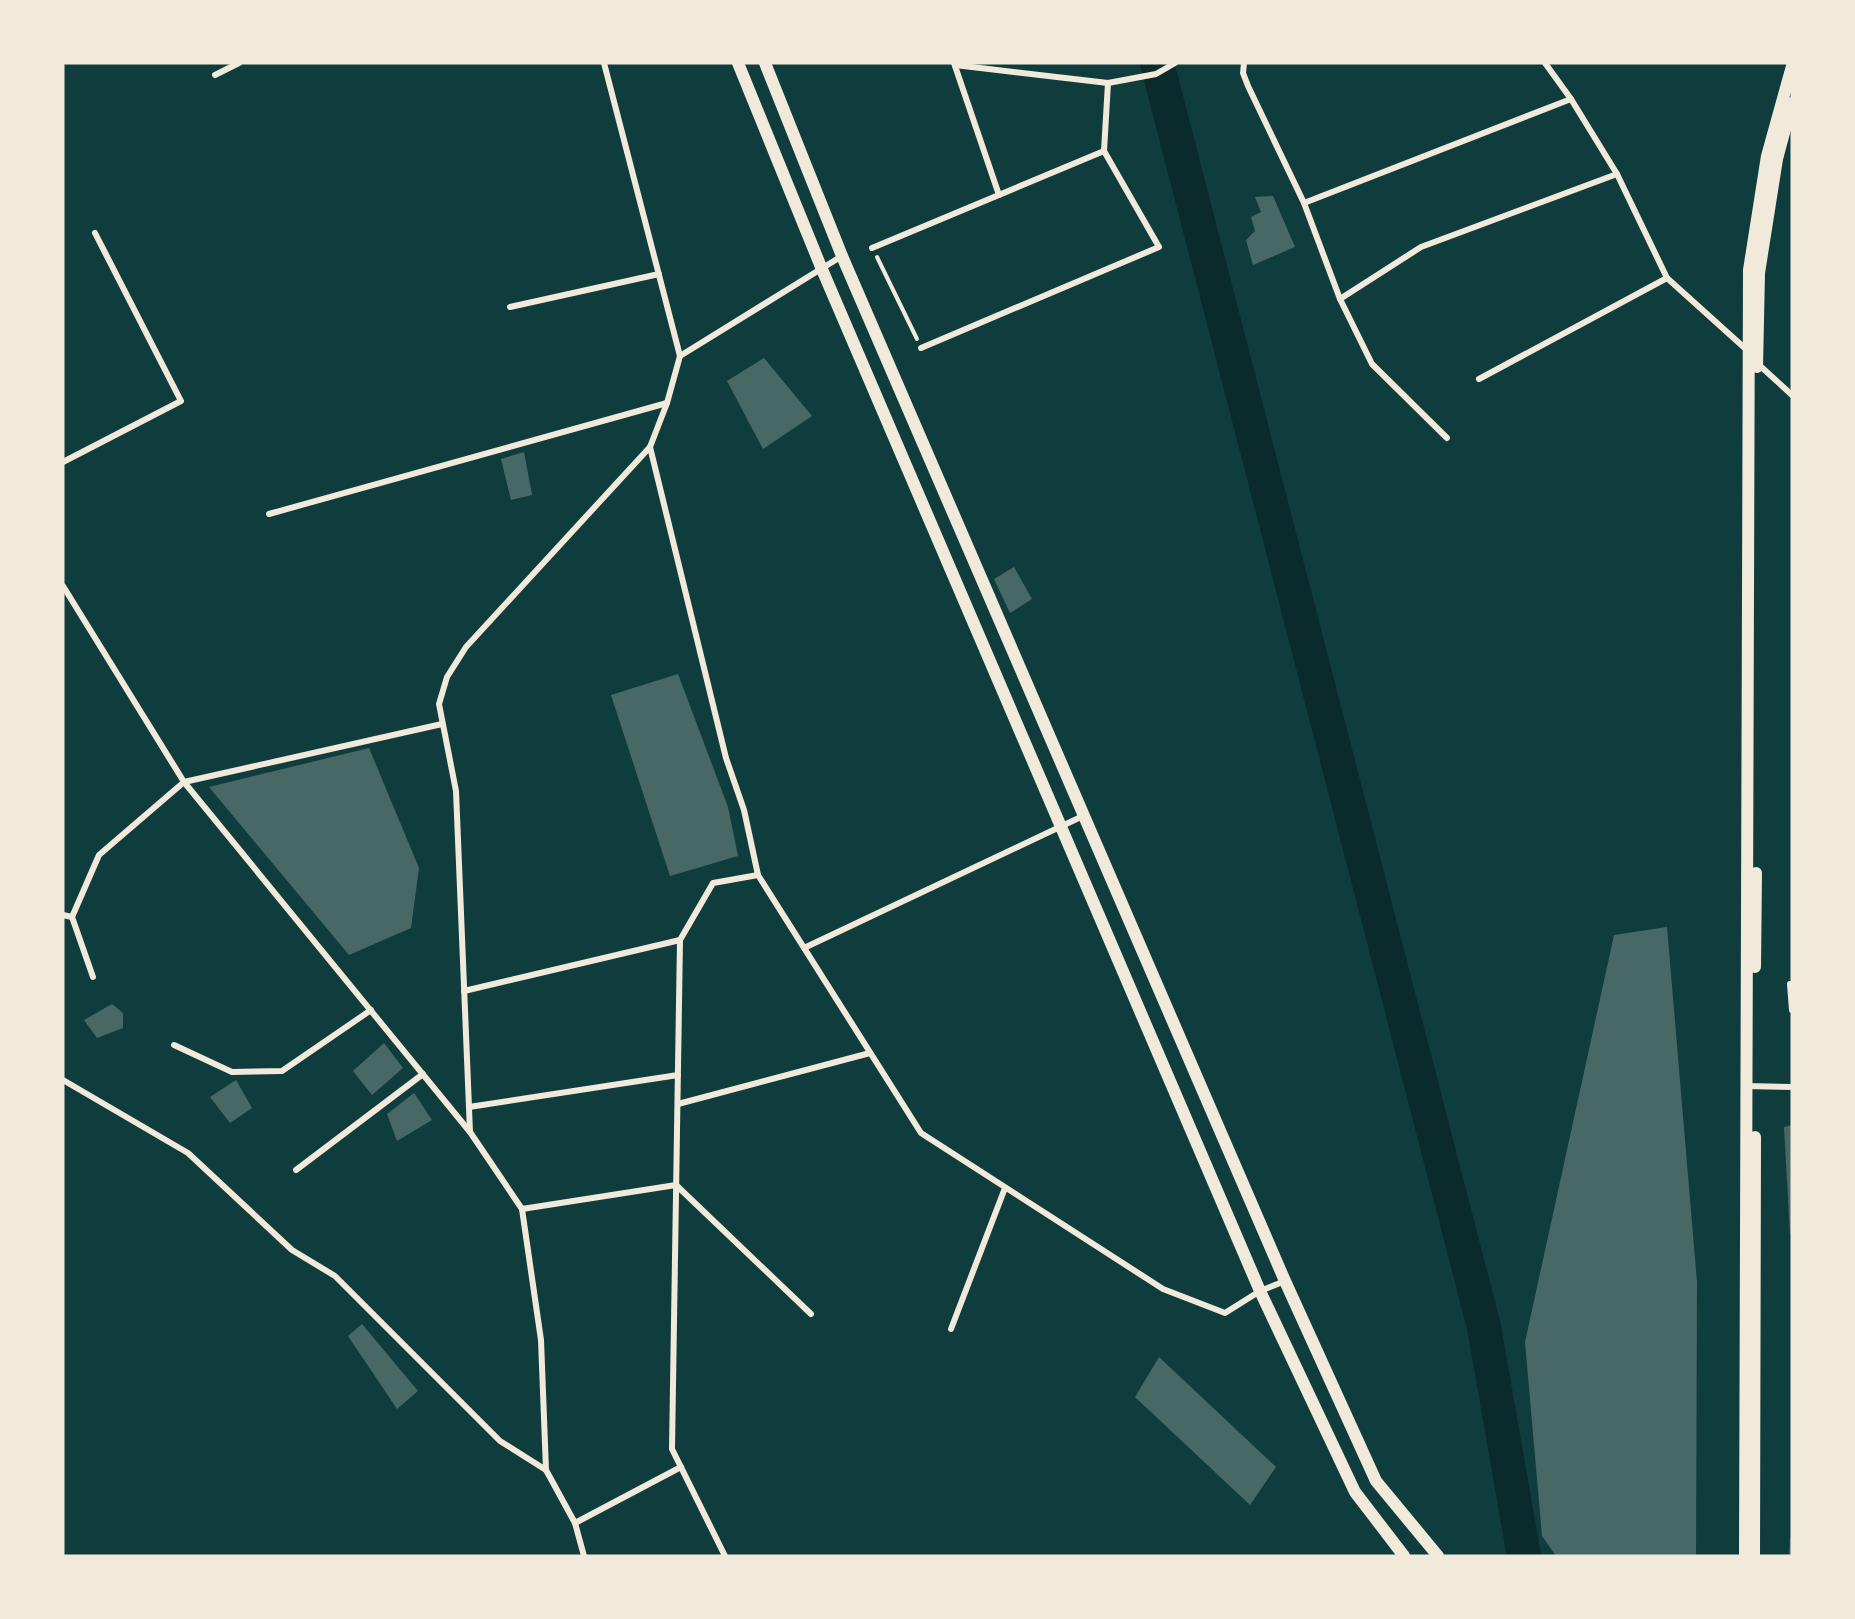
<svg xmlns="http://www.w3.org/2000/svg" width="1855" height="1619" viewBox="0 0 1855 1619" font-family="Arial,sans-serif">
	<rect width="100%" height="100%" fill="#0f3d3e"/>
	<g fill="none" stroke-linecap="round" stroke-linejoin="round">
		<!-- river -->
		<polyline stroke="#0a2a2b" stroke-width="34" points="1157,63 1484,1327 1524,1556"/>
	</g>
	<!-- building -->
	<g fill="#486865">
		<polygon points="1273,196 1295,247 1253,265 1246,240 1255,231 1251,217 1261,212 1255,197"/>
		<polygon points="764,358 812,416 763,449 727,381"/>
		<polygon points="524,452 532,495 511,500 501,459"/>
		<polygon points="1014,567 1032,599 1010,613 994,579"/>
		<polygon points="678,674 728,807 738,856 670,876 611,695"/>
		<polygon points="369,748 419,868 411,928 349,955 209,787"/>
		<polygon points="1667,927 1697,1282 1696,1556 1556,1556 1542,1536 1525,1342 1614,935"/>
		<polygon points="112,1004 123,1013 123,1028 97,1038 84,1020"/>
		<polygon points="384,1043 403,1068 372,1095 353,1071"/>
		<polygon points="236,1080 252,1108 230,1123 210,1097"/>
		<polygon points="414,1093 432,1120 397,1141 387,1114"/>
		<polygon points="1792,1125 1792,1234 1790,1234 1784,1127"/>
		<polygon points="362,1324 418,1391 397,1409 348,1336"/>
		<polygon points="1159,1357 1276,1467 1250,1505 1135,1397"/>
		<polygon points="1790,1538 1792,1538 1792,1556 1789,1556"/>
	</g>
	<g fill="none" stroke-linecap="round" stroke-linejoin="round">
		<!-- path -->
		<polyline stroke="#f1e9da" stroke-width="4" points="877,257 917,339"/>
		<!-- minor -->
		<g stroke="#f1e9da" stroke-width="6">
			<polyline points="954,63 999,195"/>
			<polyline points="1244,63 1243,73 1248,86 1304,203 1340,299 1372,364 1447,438"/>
			<polyline points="1545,63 1571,99 1617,174 1667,278 1748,351"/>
			<polyline points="955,65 1108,83 1156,74 1175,63"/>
			<polyline points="215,75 239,63"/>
			<polyline points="1304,203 1571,99"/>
			<polyline points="872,248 1104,151"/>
			<polyline points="1340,299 1421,247 1617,174"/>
			<polyline points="510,307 659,274"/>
			<polyline points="921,348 1159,247 1104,151 1108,83"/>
			<polyline points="680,356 842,256"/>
			<polyline points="1758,364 1792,395"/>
			<polyline points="1479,379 1667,278"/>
			<polyline points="650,447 726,758 744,810 758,875 921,1133 1163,1289 1225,1313 1260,1291 1285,1281"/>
			<polyline points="63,462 181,401 95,233"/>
			<polyline points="269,514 667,403"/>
			<polyline points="63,586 184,782 470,1132 522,1209 541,1340 546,1470 575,1523 584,1556"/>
			<polyline points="63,915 72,917"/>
			<polyline points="804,948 1083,816"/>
			<polyline points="93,977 72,917 99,855 184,782 442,724"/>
			<polyline points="1790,984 1792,1010"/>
			<polyline points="464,991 680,940"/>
			<polyline points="174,1045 232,1072 282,1071 371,1010"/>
			<polyline points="63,1080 188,1153 292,1250 335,1276 500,1441 546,1470"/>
			<polyline points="1746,1086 1792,1087"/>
			<polyline points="678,1104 870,1053"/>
			<polyline points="469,1107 678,1075"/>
			<polyline points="470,1132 456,791 439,704 447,677 466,647 650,447 667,403 680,356 604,63"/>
			<polyline points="296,1170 423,1074"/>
			<polyline points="522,1209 676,1185 811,1314"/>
			<polyline points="951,1329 1005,1188"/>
			<polyline points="575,1523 681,1467"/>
			<polyline points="725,1556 672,1449 680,940 713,883 758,875"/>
		</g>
		<!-- secondary -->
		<g stroke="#f1e9da" stroke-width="12">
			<polyline points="738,63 821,267 1260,1291 1355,1492 1404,1556"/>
			<polyline points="765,63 842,256 1285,1281 1376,1481 1438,1556"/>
			<polyline points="1757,367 1759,273 1777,159 1792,103"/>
			<polyline points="1755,967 1756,873"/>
			<polyline points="1745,1556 1749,270 1767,156 1792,66"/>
			<polyline points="1754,1556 1755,1137"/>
		</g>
	</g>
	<!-- border -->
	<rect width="1855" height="1619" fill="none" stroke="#f1e9da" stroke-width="129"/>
</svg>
